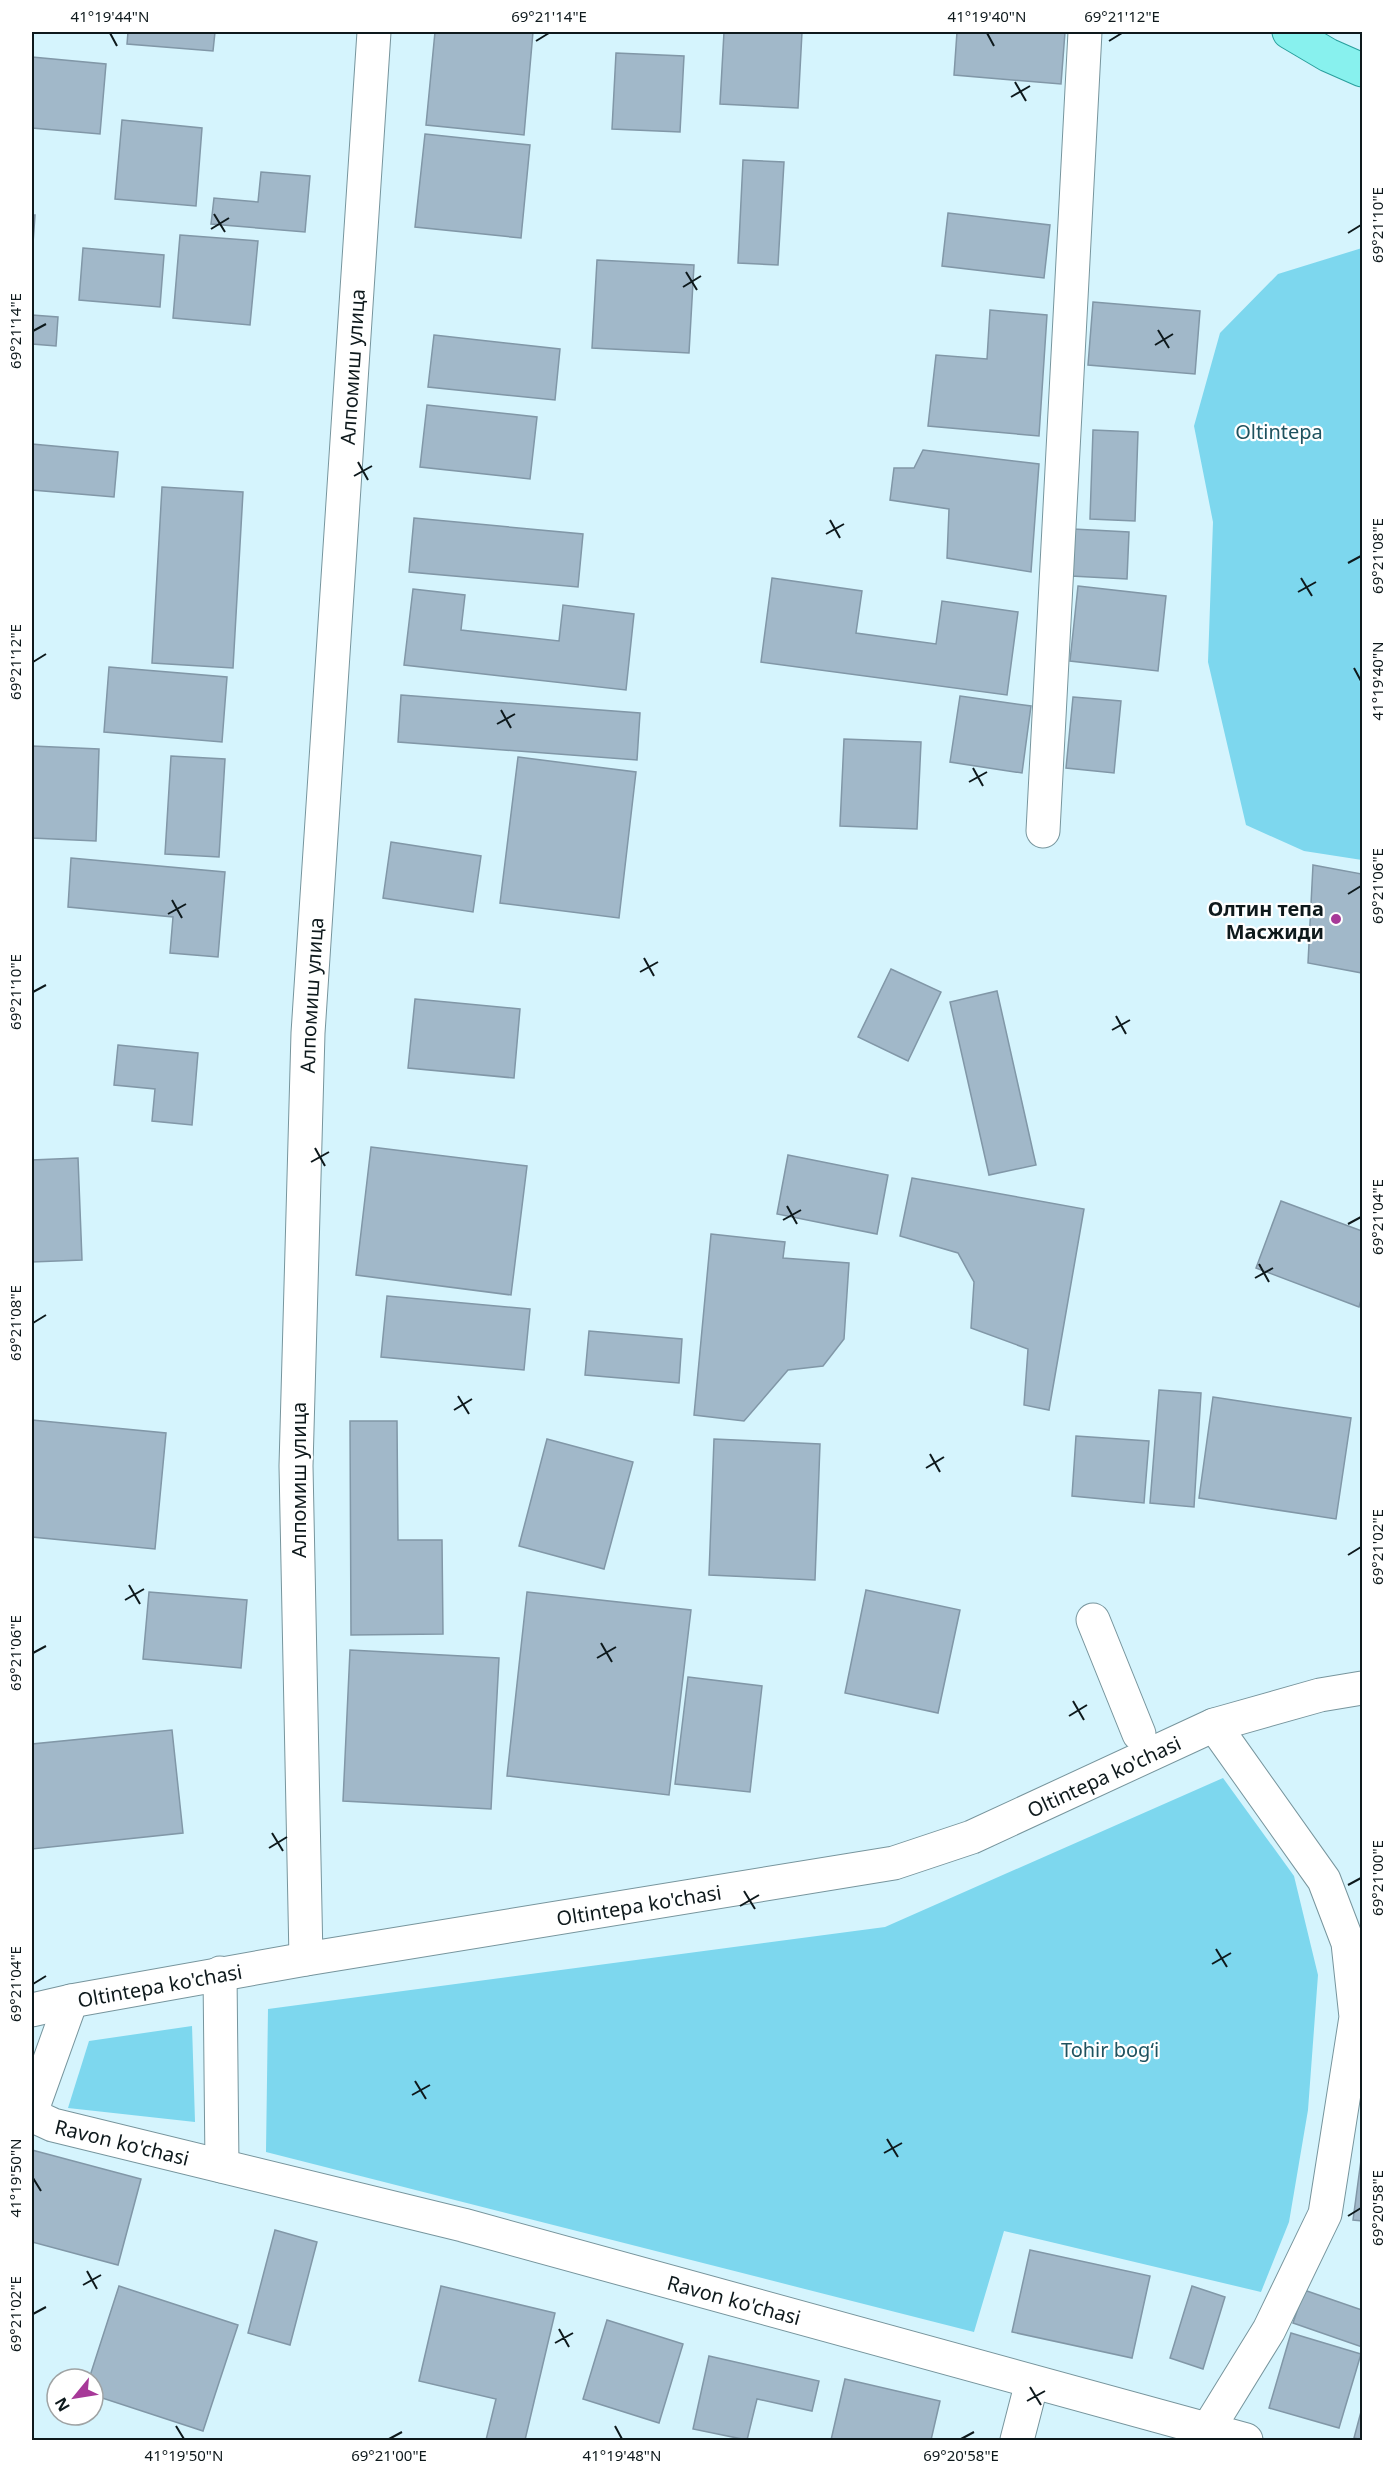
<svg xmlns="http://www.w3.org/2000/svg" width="1394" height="2472" viewBox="0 0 1394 2472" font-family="'Noto Sans',sans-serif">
	<rect width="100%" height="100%" fill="#d5f4fd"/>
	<!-- green -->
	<g fill="#7dd7ee">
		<polygon points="1362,248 1362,860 1304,851 1246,825 1208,662 1213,522 1194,426 1220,333 1278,274"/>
		<polygon points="1223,1778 1294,1876 1318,1975 1308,2110 1289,2222 1261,2292 1004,2231 974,2332 266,2152 268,2009 885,1927"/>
		<polygon points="192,2026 195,2122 68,2108 89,2041"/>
	</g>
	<!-- building -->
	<g fill="#a1b8c9" stroke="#8197a7" stroke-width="1.5">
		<polygon points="128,32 215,32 213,51 127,44"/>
		<polygon points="435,32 533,32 524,135 426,125"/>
		<polygon points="724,32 802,32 798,108 720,104"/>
		<polygon points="957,32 1065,32 1061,84 954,75"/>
		<polygon points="616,53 684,56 680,132 612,129"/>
		<polygon points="32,57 106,64 100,134 32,128"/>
		<polygon points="122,120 202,128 196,206 115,199"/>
		<polygon points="425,134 530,145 521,238 415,227"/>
		<polygon points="743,160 784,162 778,265 738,263"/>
		<polygon points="261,172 310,176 305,232 211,224 214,198 258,202"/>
		<polygon points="948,213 1050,225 1044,278 942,266"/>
		<polygon points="32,215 35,215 32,257"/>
		<polygon points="180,235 258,241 250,325 173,318"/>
		<polygon points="83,248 164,255 160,307 79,300"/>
		<polygon points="597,260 694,265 689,353 592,348"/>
		<polygon points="1093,302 1200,311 1195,374 1088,365"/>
		<polygon points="990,310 1047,315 1039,436 928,426 936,355 987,359"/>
		<polygon points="32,315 58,317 56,346 32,344"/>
		<polygon points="434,335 560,349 555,400 428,387"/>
		<polygon points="427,405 537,417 530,479 420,467"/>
		<polygon points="1093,430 1138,432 1135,521 1090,519"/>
		<polygon points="32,444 118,452 114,497 32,490"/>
		<polygon points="923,450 1039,464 1031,572 947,558 949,509 890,500 894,468 914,468"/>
		<polygon points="162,487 243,492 233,668 152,663"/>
		<polygon points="414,518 583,534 578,587 409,572"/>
		<polygon points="1073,529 1129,532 1127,579 1071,576"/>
		<polygon points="772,578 862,591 856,633 936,644 942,601 1018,612 1007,695 761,662"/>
		<polygon points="1078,586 1166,596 1158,671 1070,661"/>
		<polygon points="413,589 465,595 461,630 559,641 563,605 634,614 626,690 404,665"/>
		<polygon points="109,667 227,677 222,742 104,732"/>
		<polygon points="401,695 640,713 637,760 398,742"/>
		<polygon points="960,696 1031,706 1022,773 950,762"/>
		<polygon points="1073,697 1121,701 1114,773 1066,768"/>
		<polygon points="844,739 921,742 917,829 840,826"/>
		<polygon points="32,746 99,749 96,841 32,838"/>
		<polygon points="171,756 225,759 219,857 165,854"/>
		<polygon points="518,757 636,772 619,918 500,903"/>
		<polygon points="391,842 481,856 473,912 383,898"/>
		<polygon points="71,858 225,872 218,957 170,953 173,917 68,907"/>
		<polygon points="1313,865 1362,874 1362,973 1308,963"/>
		<polygon points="891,969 941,992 908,1061 858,1037"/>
		<polygon points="997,991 1036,1165 989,1175 950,1002"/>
		<polygon points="415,999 520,1009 514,1078 408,1068"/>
		<polygon points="118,1045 198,1053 192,1125 152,1121 155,1089 114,1085"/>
		<polygon points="371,1147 527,1166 511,1295 356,1275"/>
		<polygon points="788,1155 888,1175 877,1234 777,1214"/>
		<polygon points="78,1158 82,1260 32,1262 32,1160"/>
		<polygon points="912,1178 1084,1209 1049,1410 1024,1405 1028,1349 971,1328 974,1282 958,1253 900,1236"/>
		<polygon points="1281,1201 1362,1231 1362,1297 1359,1307 1256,1268"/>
		<polygon points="711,1234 785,1242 783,1258 849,1263 844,1339 823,1366 788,1370 744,1421 694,1415"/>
		<polygon points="387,1296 530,1309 524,1370 381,1357"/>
		<polygon points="589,1331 682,1339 679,1383 585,1375"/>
		<polygon points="1159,1390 1201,1393 1194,1507 1150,1503"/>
		<polygon points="1213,1397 1351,1418 1336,1519 1199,1498"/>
		<polygon points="32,1420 166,1433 155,1549 32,1537"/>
		<polygon points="350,1421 397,1421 398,1540 442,1540 443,1634 351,1635"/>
		<polygon points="1076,1436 1149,1441 1144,1503 1072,1496"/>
		<polygon points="547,1439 633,1462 604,1569 519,1546"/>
		<polygon points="714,1439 820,1444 815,1580 709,1575"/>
		<polygon points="866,1590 960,1610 938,1713 845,1693"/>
		<polygon points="149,1592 247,1600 241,1668 143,1659"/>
		<polygon points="527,1592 691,1610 669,1795 507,1776"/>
		<polygon points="350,1650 499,1658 491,1809 343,1801"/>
		<polygon points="688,1677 762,1686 750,1792 675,1784"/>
		<polygon points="172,1730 183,1833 32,1849 32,1744"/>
		<polygon points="32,2150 141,2179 118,2265 32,2242"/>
		<polygon points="1361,2160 1362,2161 1362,2221 1353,2220"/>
		<polygon points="275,2230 317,2242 290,2345 248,2333"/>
		<polygon points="1030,2250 1150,2276 1132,2358 1012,2332"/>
		<polygon points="119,2286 238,2325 203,2431 93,2395 93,2379 89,2379"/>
		<polygon points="441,2286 555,2313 525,2440 486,2440 496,2399 419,2381"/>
		<polygon points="1192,2286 1225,2297 1203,2369 1170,2358"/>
		<polygon points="1304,2290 1362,2310 1362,2347 1293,2323"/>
		<polygon points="607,2320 683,2344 659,2423 583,2399"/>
		<polygon points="1291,2333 1361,2354 1339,2428 1269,2408"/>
		<polygon points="709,2356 819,2381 812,2411 757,2399 747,2440 693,2429"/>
		<polygon points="845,2379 940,2401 931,2440 831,2440"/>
		<polygon points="1362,2408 1362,2440 1354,2438"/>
	</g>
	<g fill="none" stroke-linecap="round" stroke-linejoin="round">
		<!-- minor casing -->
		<g stroke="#77959d" stroke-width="35">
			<g id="minor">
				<polyline points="1043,831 1085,32"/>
				<polyline points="1093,1620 1139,1734"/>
				<path id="s1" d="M306 1959 296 1466 308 1033 374 32"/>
				<polyline points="220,1973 222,2166"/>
				<path id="s2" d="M71 2001 33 2107 40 2119 53 2125 463 2225 1246 2440"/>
				<path id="s3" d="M32 2010 71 2001 306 1959 894 1863 972 1837 1214 1725 1320 1695 1362 1688"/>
				<polyline points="1208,2429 1269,2330 1325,2214 1356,2017 1348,1943 1324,1880 1214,1725"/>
				<polyline points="1017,2440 1032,2382"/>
			</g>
		</g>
		<!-- major casing -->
		<g stroke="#299f9d" stroke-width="35">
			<polyline id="major" points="1289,32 1328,55 1362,70"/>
		</g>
		<!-- minor -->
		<use href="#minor" stroke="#fff" stroke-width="33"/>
		<!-- major -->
		<use href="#major" stroke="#88f1ee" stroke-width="33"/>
	</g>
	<!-- ticks -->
	<path fill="none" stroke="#0e191c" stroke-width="2" d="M110 33 117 46M987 33 994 46M536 41 549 33M1109 41 1122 33M1015 82 1026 101M1011 97 1030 86M214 214 225 232M211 229 229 218M1348 233 1361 225M686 272 697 290M683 287 701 276M1158 330 1169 348M33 331 46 324M1155 345 1173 334M358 462 368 480M354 476 372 466M830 520 840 538M826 534 844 524M1348 563 1361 556M1301 578 1312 596M1298 592 1316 582M33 662 46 654M1354 668 1361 681M501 710 511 728M497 724 515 714M973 768 983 786M969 782 987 772M1348 894 1361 886M172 900 182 918M168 914 186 904M644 958 654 976M640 972 658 962M33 992 46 985M1116 1016 1126 1034M1112 1030 1130 1020M315 1148 325 1166M311 1162 329 1152M787 1206 797 1224M783 1220 801 1210M1348 1224 1361 1217M1259 1264 1269 1282M1255 1278 1273 1268M33 1323 46 1315M458 1396 469 1414M454 1410 472 1399M930 1454 940 1472M926 1468 944 1457M1348 1555 1361 1547M129 1585 140 1604M125 1600 144 1589M601 1643 612 1662M33 1653 46 1646M597 1658 616 1647M1073 1701 1084 1720M1069 1716 1087 1705M272 1833 283 1851M269 1848 287 1837M1348 1885 1361 1878M744 1891 755 1909M740 1906 759 1895M1216 1949 1227 1967M1212 1964 1231 1953M33 1984 46 1976M415 2081 426 2099M412 2095 430 2085M887 2139 898 2157M884 2153 902 2143M33 2178 41 2191M1348 2216 1361 2208M87 2271 97 2289M83 2285 101 2275M33 2314 46 2307M559 2329 569 2347M555 2343 573 2333M1030 2387 1041 2405M1027 2401 1045 2391M176 2426 184 2439M615 2426 622 2439M389 2439 402 2432M961 2439 974 2432"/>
	<!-- markers -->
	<circle fill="#a73998" stroke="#fff" stroke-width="2" cx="1336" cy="919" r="6"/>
	<g text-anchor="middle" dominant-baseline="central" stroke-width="4.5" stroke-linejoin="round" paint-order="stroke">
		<!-- street labels -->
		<g font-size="20" fill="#0e191c" stroke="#fff">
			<text stroke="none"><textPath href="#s1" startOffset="1594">Алпомиш улица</textPath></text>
			<text stroke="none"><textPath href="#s1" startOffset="964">Алпомиш улица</textPath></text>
			<text transform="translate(298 1480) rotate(-90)">Алпомиш улица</text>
			<text stroke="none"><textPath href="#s3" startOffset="1102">Oltintepa ko'chasi</textPath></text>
			<text stroke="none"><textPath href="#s3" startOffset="616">Oltintepa ko'chasi</textPath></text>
			<text stroke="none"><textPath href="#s3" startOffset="130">Oltintepa ko'chasi</textPath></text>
			<text stroke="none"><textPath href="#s2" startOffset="212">Ravon ko'chasi</textPath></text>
			<text stroke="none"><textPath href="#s2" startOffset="844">Ravon ko'chasi</textPath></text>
		</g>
		<!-- park labels -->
		<g font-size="20" fill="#1e525f" stroke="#fff">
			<text x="1279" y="431">Oltintepa</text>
			<text x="1110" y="2049">Tohir bog‘i</text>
		</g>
		<!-- poi labels -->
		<g font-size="20" font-weight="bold" fill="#0e191c" stroke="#fff" text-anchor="end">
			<text x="1324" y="908">Олтин тепа<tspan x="1324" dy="23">Масжиди</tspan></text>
		</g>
	</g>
	<!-- border -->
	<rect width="1394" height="2472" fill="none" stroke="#ffffff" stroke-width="66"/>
	<!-- north arrow -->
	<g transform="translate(75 2397) rotate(240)"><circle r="28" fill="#ffffff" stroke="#9fa3a4" stroke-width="1.5"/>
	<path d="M0-4.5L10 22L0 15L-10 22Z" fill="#a73998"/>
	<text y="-9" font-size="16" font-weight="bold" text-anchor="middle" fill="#0e191c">N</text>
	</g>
	<rect x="33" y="33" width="1328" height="2406" fill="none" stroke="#0e191c" stroke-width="2"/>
	<g font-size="15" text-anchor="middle" fill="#0e191c">
		<text x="110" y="22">41°19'44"N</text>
		<text x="549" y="22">69°21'14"E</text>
		<text x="987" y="22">41°19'40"N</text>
		<text x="1122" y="22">69°21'12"E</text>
		<text transform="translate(1378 225) rotate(-90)" y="5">69°21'10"E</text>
		<text transform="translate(16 331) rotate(-90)" y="5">69°21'14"E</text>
		<text transform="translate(1378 556) rotate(-90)" y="5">69°21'08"E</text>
		<text transform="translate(16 662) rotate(-90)" y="5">69°21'12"E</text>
		<text transform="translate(1378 681) rotate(-90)" y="5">41°19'40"N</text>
		<text transform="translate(1378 886) rotate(-90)" y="5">69°21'06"E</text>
		<text transform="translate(16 992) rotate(-90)" y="5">69°21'10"E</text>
		<text transform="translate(1378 1217) rotate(-90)" y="5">69°21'04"E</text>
		<text transform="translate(16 1323) rotate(-90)" y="5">69°21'08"E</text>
		<text transform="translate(1378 1547) rotate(-90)" y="5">69°21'02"E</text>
		<text transform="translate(16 1653) rotate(-90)" y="5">69°21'06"E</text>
		<text transform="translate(1378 1878) rotate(-90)" y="5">69°21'00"E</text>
		<text transform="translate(16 1984) rotate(-90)" y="5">69°21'04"E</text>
		<text transform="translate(16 2178) rotate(-90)" y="5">41°19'50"N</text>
		<text transform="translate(1378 2208) rotate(-90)" y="5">69°20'58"E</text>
		<text transform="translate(16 2314) rotate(-90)" y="5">69°21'02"E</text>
		<text x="184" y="2461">41°19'50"N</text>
		<text x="389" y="2461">69°21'00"E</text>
		<text x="622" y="2461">41°19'48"N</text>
		<text x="961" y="2461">69°20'58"E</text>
	</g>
</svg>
